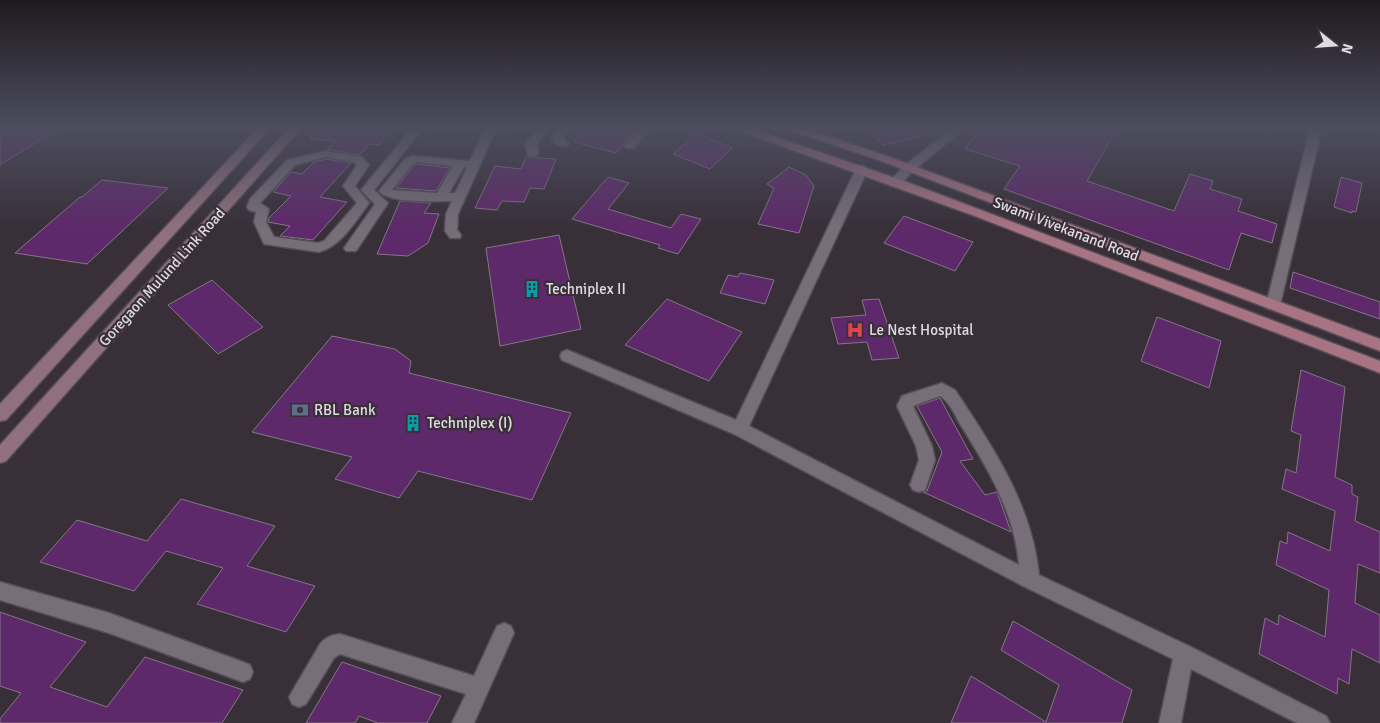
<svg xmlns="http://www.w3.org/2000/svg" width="1380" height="723" viewBox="0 0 1380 723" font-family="Signika,sans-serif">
	<rect width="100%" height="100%" fill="#382f39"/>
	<!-- building -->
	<g fill="#5e296a" stroke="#827884">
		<polygon points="10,127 61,127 0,165 0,132"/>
		<polygon points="312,127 392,127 379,145 369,144 359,155 327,149 335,141 311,139"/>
		<polygon points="587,127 636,127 616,153 574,142"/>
		<polygon points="866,127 930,127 931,134 883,145"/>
		<polygon points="981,127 1118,127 1087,181 1174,211 1190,174 1213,181 1210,189 1242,199 1238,211 1277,224 1272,243 1241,233 1229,270 1004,189 1020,166 965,149"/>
		<polygon points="697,134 732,148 710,169 673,154"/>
		<polygon points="526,157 556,159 544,189 530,188 524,202 502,201 497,210 475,208 495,166 521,169"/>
		<polygon points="326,159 351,163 320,197 347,202 313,240 280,236 290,226 268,222 269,218 291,196 273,192 291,172 302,174 314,162"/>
		<polygon points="417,164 450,168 436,191 396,188 414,165"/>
		<polygon points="789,167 806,175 814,186 799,233 758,224 774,188 767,184"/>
		<polygon points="608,177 629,183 608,209 671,228 681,214 701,219 678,254 658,248 660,245 572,219"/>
		<polygon points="1341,177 1362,183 1356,212 1352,211 1352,213 1334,207"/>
		<polygon points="102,180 168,188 87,264 15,253 80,197 82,197"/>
		<polygon points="400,201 431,203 424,213 439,214 428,243 408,256 377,254"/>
		<polygon points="904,216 973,242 955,271 884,243"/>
		<polygon points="559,235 581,329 500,346 486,248"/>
		<polygon points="1293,272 1380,302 1380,319 1290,288"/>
		<polygon points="740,273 774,280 765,304 720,293 728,275 738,277"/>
		<polygon points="212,280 263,327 218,354 168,305"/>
		<polygon points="667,299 742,332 709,381 625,345"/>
		<polygon points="879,299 899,358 872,360 867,342 838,344 831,318 866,315 862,300"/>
		<polygon points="1157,317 1221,341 1209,388 1141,361"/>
		<polygon points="332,336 395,349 411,361 409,373 571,413 532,500 418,471 399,498 335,479 352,457 252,432"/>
		<polygon points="1301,370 1345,387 1335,477 1352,485 1352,494 1358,497 1355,521 1380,532 1380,573 1358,564 1355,603 1380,615 1380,663 1352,649 1349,684 1338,678 1337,694 1259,654 1265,618 1278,625 1279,615 1325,637 1329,590 1276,565 1280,541 1287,544 1288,532 1330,551 1335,511 1282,489 1286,469 1296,473 1301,435 1291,431"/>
		<polygon points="940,398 973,459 960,461 985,495 997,492 1011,532 923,492 927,491 942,452 917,406"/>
		<polygon points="181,499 275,526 247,566 315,586 286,632 197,604 223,568 166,551 134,591 40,562 77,520 147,541"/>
		<polygon points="0,612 86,642 50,687 107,707 145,657 243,690 222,723 0,723 0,719 21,693 0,686"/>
		<polygon points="1013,621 1132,690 1122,723 951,723 971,676 1046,722 1059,685 1001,650"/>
		<polygon points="342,662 441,696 427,723 378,723 359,716 355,723 306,723"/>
	</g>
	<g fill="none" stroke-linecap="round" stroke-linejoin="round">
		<!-- minor casing -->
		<g stroke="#554e57" stroke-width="3">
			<g id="minor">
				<polygon points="413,127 424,127 374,190 388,203 356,251 346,251 344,248 375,204 361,190"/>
				<path d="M486 127H497L458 214 457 230 461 235 460 238H450L445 231 446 214 452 201C435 201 390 204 379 191L405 159 412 156 470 161ZM417 162 453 166 437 193 392 190 413 163ZM464 167 467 168 455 193H449Z"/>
				<polygon points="539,127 550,127 537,144 538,154 536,156 528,156 525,144"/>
				<polygon points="559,127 570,127 563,138 569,144 567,146 559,146 551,138"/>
				<polygon points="640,127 652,127 634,148 626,148 624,146"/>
				<polygon points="1308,127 1319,127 1320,137 1280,305 1278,309 1268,309 1266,305 1308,137"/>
				<path d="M326 151 362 157 369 165 355 186 369 203 367 206C354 223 341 246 319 252L264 244 254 222 256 212 249 210 247 207 250 199 287 160ZM326 157 354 162 357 165 343 186 357 203 324 241 318 243 274 237 266 222 269 209 260 203 295 165Z"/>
				<path d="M862 165 868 169 749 426 1019 565C1015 513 987 467 960 424 955 415 949 401 940 396L913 406 932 446 935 460 925 490 919 492 913 490 910 485 919 460 916 446 897 406 902 396 942 383 955 390C993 447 1032 505 1039 575L1191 647 1326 716 1330 723H1297L1191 669 1181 723H1159L1173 659 1023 586 734 434 562 360 560 356 562 352 567 350 572 352 736 420 856 169Z"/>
				<polygon points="0,582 109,613 243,662 250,665 253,672 250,679 243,682 109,633 0,600"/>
				<path d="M504 623 511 626 514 633 474 723H452L466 694 340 654 334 658 306 704 299 707 292 704 289 697 320 644C326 637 331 635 340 634L474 676 497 626Z"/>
			</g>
		</g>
		<!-- tertiary casing -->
		<g stroke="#554e57" stroke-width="3">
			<polygon id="tertiary" points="954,127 966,127 912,172 899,186 891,186 889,183 891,180 904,166"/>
		</g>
		<!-- secondary casing -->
		<g stroke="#554e57" stroke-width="3">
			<g id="secondary">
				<polygon points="259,127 271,127 6,420 0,421 0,404"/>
				<polygon points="290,127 302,127 6,461 0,463 0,445"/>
			</g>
		</g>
		<!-- primary casing -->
		<g stroke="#554e57" stroke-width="3">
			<g id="primary">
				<polygon points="732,127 747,127 904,181 1380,361 1380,373 975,216 734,129"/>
				<polygon points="785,127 800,127 884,155 1380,339 1380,351 876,159 786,129"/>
			</g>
		</g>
		<!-- minor -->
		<use href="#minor" fill="#776e79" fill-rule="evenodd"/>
		<!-- tertiary -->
		<use href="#tertiary" fill="#776e79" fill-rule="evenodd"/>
		<!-- secondary -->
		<use href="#secondary" fill="#90707e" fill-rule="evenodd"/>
		<!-- primary -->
		<use href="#primary" fill="#a87382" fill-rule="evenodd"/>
	</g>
	<!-- sky -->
	<linearGradient id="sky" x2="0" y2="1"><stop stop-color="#1f1a1f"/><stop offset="0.56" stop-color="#4d4d5f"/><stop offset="1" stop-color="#4d4d5f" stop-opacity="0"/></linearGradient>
	<rect width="1380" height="228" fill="url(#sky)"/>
	<!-- icons -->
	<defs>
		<g id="building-bare" transform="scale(1.35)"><path d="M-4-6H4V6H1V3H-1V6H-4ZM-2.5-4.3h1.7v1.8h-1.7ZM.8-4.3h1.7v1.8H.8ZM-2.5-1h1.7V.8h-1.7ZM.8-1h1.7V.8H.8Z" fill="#0f9aa8" stroke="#382f39" stroke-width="2.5" paint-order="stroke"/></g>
		<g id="hospital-bare" transform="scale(1.35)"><path d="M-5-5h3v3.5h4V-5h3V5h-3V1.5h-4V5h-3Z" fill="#e0444e" stroke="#382f39" stroke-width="2.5" paint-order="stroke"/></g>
		<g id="bank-bare" transform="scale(1.35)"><path d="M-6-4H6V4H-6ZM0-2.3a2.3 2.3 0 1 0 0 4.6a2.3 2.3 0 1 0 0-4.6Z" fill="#5c6f8a" stroke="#382f39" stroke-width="2.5" paint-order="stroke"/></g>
	</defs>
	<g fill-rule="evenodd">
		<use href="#building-bare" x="532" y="289"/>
		<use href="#hospital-bare" x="855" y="330"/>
		<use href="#bank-bare" x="300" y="410"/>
		<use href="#building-bare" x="413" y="423"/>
	</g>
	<g text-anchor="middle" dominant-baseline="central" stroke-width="4.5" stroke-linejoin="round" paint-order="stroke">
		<!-- street labels -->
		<g font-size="15" fill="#e0dae1" stroke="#382f39">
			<text transform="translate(1066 229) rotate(21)">Swami Vivekanand Road</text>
			<text transform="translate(162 277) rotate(-48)">Goregaon Mulund Link Road</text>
		</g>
		<!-- poi labels -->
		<g font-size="15" fill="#e0dae1" stroke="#382f39" text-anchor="start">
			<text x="546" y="289">Techniplex II</text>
			<text x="869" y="330">Le Nest Hospital</text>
			<text x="314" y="410">RBL Bank</text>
			<text x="427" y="423">Techniplex (I)</text>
		</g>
	</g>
	<!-- north arrow -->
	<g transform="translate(1335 45) rotate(107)" stroke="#382f39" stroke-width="4" paint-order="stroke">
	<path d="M0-4L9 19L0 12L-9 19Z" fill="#e0dae1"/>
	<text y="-8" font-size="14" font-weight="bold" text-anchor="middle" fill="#e0dae1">N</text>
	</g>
</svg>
